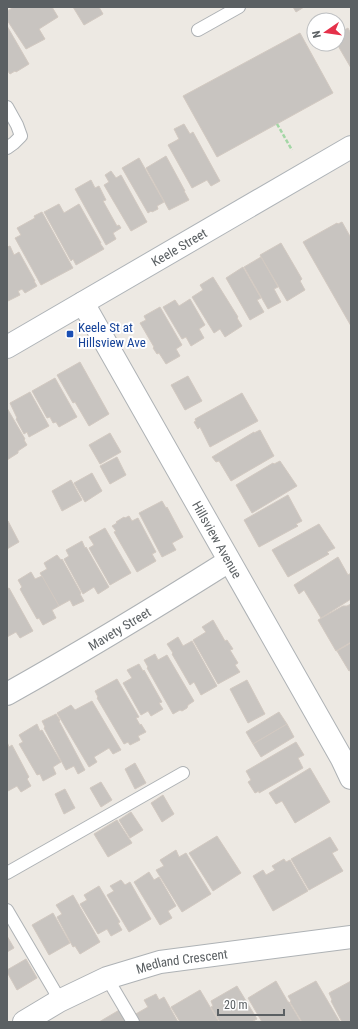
<svg xmlns="http://www.w3.org/2000/svg" width="358" height="1029" viewBox="0 0 358 1029" font-family="'Roboto Condensed',sans-serif">
	<rect width="100%" height="100%" fill="#ede9e3"/>
	<!-- building -->
	<g fill="#c8c4c0" stroke="#d2c9c1">
		<polygon points="14,7 52,7 58,17 39,29 45,39 26,49 7,20 7,11"/>
		<polygon points="73,7 99,7 103,14 84,25"/>
		<polygon points="293,7 304,7 296,12"/>
		<polygon points="7,26 29,64 16,72 15,71 10,74 7,70"/>
		<polygon points="348,28 351,34 351,68 337,44 338,44 338,42 343,39 339,33"/>
		<polygon points="300,33 333,93 217,157 183,96"/>
		<polygon points="184,124 190,134 193,132 220,181 211,186 207,180 192,188 168,145 179,139 174,129"/>
		<polygon points="166,156 185,191 184,191 189,200 169,210 146,168"/>
		<polygon points="139,158 164,202 157,206 158,209 152,212 151,211 148,213 122,168"/>
		<polygon points="111,171 116,178 121,175 147,222 131,231 104,185 109,182 105,175"/>
		<polygon points="91,180 95,188 99,186 106,200 103,201 117,226 119,225 121,228 113,233 116,239 106,245 75,189"/>
		<polygon points="59,204 64,213 79,204 101,243 100,243 104,249 76,265 73,259 71,261 44,212"/>
		<polygon points="42,212 73,268 41,285 15,238 21,235 17,228 35,218 34,216"/>
		<polygon points="342,222 351,238 351,326 303,242 337,223 338,224"/>
		<polygon points="281,243 302,279 300,281 305,290 287,301 260,255"/>
		<polygon points="10,246 14,255 19,252 35,281 34,281 37,286 25,293 22,289 18,291 20,295 8,301 7,300 7,247"/>
		<polygon points="261,257 278,287 274,289 281,302 268,309 244,267"/>
		<polygon points="243,267 261,298 257,300 264,312 250,320 226,278"/>
		<polygon points="213,277 238,317 237,318 242,326 225,337 220,329 214,333 192,297 203,290 200,285"/>
		<polygon points="190,299 205,325 199,329 204,338 191,346 186,337 182,339 163,307 175,300 179,306"/>
		<polygon points="160,307 182,345 176,349 180,356 166,364 159,353 157,354 153,348 154,347 140,323 146,320 144,316"/>
		<polygon points="80,362 109,414 89,426 75,402 73,403 57,375"/>
		<polygon points="188,376 202,401 185,410 171,385"/>
		<polygon points="55,378 77,417 59,427 56,422 53,423 50,417 47,418 32,391"/>
		<polygon points="30,392 49,426 29,437 27,432 24,434 16,419 17,418 10,403"/>
		<polygon points="242,393 258,421 210,447 200,427 198,429 194,422 196,421 195,419"/>
		<polygon points="7,408 25,439 24,440 27,445 18,451 18,453 7,460"/>
		<polygon points="260,430 274,456 231,481 219,461 216,462 212,457 254,432 254,433"/>
		<polygon points="110,433 121,452 100,464 89,445"/>
		<polygon points="117,457 126,475 110,484 100,466"/>
		<polygon points="280,461 297,486 252,513 236,485 273,463 274,464"/>
		<polygon points="92,473 102,491 85,502 74,483"/>
		<polygon points="71,480 82,500 62,511 52,491"/>
		<polygon points="288,495 302,521 296,524 298,526 259,547 244,520"/>
		<polygon points="162,501 166,508 167,507 183,537 172,543 176,550 162,557 139,513"/>
		<polygon points="129,516 132,521 138,518 156,552 152,554 156,561 137,572 114,532 116,531 112,526 117,523 116,522 124,517 125,518"/>
		<polygon points="8,521 19,542 7,549 7,522"/>
		<polygon points="319,524 335,548 327,552 329,554 288,577 272,550"/>
		<polygon points="105,528 131,573 110,585 89,548 94,545 89,537"/>
		<polygon points="82,541 85,548 86,547 109,587 98,594 94,587 83,594 64,559 69,556 66,550"/>
		<polygon points="57,555 61,560 62,559 81,593 80,594 84,601 73,606 70,600 59,606 40,573 47,569 44,563"/>
		<polygon points="338,557 348,575 351,573 351,599 321,618 304,590 299,594 294,585"/>
		<polygon points="31,572 35,579 42,576 59,606 52,610 56,618 43,625 39,618 37,619 20,589 22,587 18,580"/>
		<polygon points="9,588 33,631 20,638 16,632 7,637 7,589"/>
		<polygon points="351,604 351,642 336,651 318,620 343,606 347,606"/>
		<polygon points="213,620 225,641 227,640 233,649 230,650 238,663 235,665 240,672 218,684 193,640 206,632 202,627"/>
		<polygon points="178,637 183,646 192,641 217,686 201,695 194,682 190,685 172,654 173,653 167,644"/>
		<polygon points="351,643 351,670 349,671 337,651"/>
		<polygon points="155,654 158,660 167,655 194,701 188,705 187,708 182,711 180,710 173,714 147,668 148,667 144,660"/>
		<polygon points="139,664 143,671 144,670 162,702 159,703 163,709 151,716 148,711 141,715 123,683 132,678 127,670"/>
		<polygon points="117,679 139,717 136,718 140,725 141,724 146,732 138,736 140,740 130,745 128,742 124,744 97,698 98,697 95,691"/>
		<polygon points="247,680 265,714 248,723 230,689"/>
		<polygon points="92,701 121,750 113,754 109,748 94,757 97,762 89,767 57,713 71,705 75,710"/>
		<polygon points="279,712 287,724 253,744 246,732"/>
		<polygon points="56,714 60,720 59,721 85,770 78,774 74,766 66,770 44,728 45,727 42,721"/>
		<polygon points="37,724 40,731 42,730 61,762 53,767 56,774 43,781 40,774 37,775 19,744 23,742 19,735"/>
		<polygon points="287,724 294,737 261,757 253,744"/>
		<polygon points="7,742 9,747 12,745 29,777 27,779 31,786 21,792 17,786 8,791 7,790"/>
		<polygon points="296,742 304,755 298,758 303,768 259,793 259,791 255,793 248,782 251,780 246,771"/>
		<polygon points="135,763 146,783 135,789 125,769"/>
		<polygon points="310,768 330,802 295,823 282,801 276,804 269,793"/>
		<polygon points="101,782 112,800 101,807 90,788"/>
		<polygon points="65,789 75,808 64,814 55,794"/>
		<polygon points="163,795 174,814 162,822 151,803"/>
		<polygon points="131,812 143,830 130,838 119,820"/>
		<polygon points="117,820 132,843 108,857 94,834"/>
		<polygon points="217,836 241,873 213,891 189,853"/>
		<polygon points="330,837 338,850 332,853 343,871 309,890 291,859"/>
		<polygon points="176,850 179,857 186,853 211,894 182,912 156,870 164,866 160,860"/>
		<polygon points="284,859 286,862 290,860 308,891 273,911 253,876 263,870 266,875 275,870 272,866"/>
		<polygon points="149,872 154,880 159,877 176,906 168,911 172,918 160,925 134,882"/>
		<polygon points="121,880 125,885 130,882 151,919 129,932 107,895 114,891 110,886"/>
		<polygon points="99,886 120,922 118,923 122,930 111,936 107,929 98,934 80,904 87,900 84,895"/>
		<polygon points="73,895 100,942 80,954 75,946 73,947 57,917 62,914 56,905"/>
		<polygon points="53,913 70,943 49,955 32,925"/>
		<polygon points="7,936 14,948 7,952"/>
		<polygon points="26,959 37,978 17,990 7,972 7,970"/>
		<polygon points="276,981 288,1002 289,1002 301,1022 262,1022 248,998"/>
		<polygon points="316,981 340,1022 302,1022 290,1002 291,1001 288,996"/>
		<polygon points="351,981 351,1022 342,1022 331,1001 332,1000 329,993"/>
		<polygon points="237,986 257,1019 253,1021 254,1022 220,1022 211,1007 213,1006 211,1001"/>
		<polygon points="200,990 219,1022 180,1022 171,1007"/>
		<polygon points="156,994 159,1000 164,997 178,1022 139,1022 134,1015 148,1007 144,1000"/>
		<polygon points="121,1009 128,1022 99,1022"/>
	</g>
	<g fill="none" stroke-linecap="round" stroke-linejoin="round">
		<!-- service casing -->
		<g stroke="#aeb2b5" stroke-width="14">
			<g id="service">
				<polyline points="198,30 239,7"/>
				<polyline points="7,107 17,125 21,136 14,143 7,148"/>
				<polyline points="7,873 183,773"/>
				<polyline points="7,910 54,990 59,1001"/>
				<polyline points="107,978 133,1022"/>
			</g>
		</g>
		<!-- minor casing -->
		<g stroke="#aeb2b5" stroke-width="24">
			<g id="minor">
				<path id="s1" d="M83 303 342 759 351 778"/>
				<path id="s2" d="M7 694C82 652 156 607 229 561"/>
				<path id="s3" d="M24 1022 59 1001 107 978 160 962 351 937"/>
			</g>
		</g>
		<!-- secondary casing -->
		<g stroke="#afb4b8" stroke-width="24">
			<g id="secondary">
				<path id="s4" d="M7 347 351 147"/>
			</g>
		</g>
		<!-- path -->
		<polyline stroke="#a3d6a5" stroke-width="2.5" stroke-dasharray="4 2" stroke-linecap="butt" points="277,124 292,150"/>
		<!-- service -->
		<use href="#service" stroke="#fff" stroke-width="12"/>
		<!-- minor -->
		<use href="#minor" stroke="#fff" stroke-width="22"/>
		<!-- secondary -->
		<use href="#secondary" stroke="#fff" stroke-width="22"/>
	</g>
	<!-- markers -->
	<rect fill="#1a4fb4" stroke="#fff" stroke-width="1.5" x="66" y="330" width="8" height="8" rx="2"/>
	<g text-anchor="middle" dominant-baseline="central" stroke-width="4" stroke-linejoin="round" paint-order="stroke">
		<!-- street labels -->
		<g font-size="13" fill="#5b6063" stroke="#fff">
			<text stroke="none"><textPath href="#s4" startOffset="199">Keele Street</textPath></text>
			<text stroke="none"><textPath href="#s1" startOffset="272">Hillsview Avenue</textPath></text>
			<text stroke="none"><textPath href="#s2" startOffset="130">Mavety Street</textPath></text>
			<text stroke="none"><textPath href="#s3" startOffset="171">Medland Crescent</textPath></text>
		</g>
		<!-- transit labels -->
		<g font-size="13" fill="#164399" stroke="#fff" text-anchor="start">
			<text x="78" y="327">Keele St at<tspan x="78" dy="15">Hillsview Ave</tspan></text>
		</g>
	</g>
	<!-- border -->
	<rect width="358" height="1029" fill="none" stroke="#5b6063" stroke-width="16"/>
	<!-- north arrow -->
	<g transform="translate(326 32) rotate(257)"><circle r="19" fill="#ffffff" stroke="#bdbfc1"/>
	<path d="M0-3L7 15L0 10L-7 15Z" fill="#e5314a"/>
	<text y="-6" font-size="11" font-weight="bold" text-anchor="middle" fill="#5b6063">N</text>
	</g>
	<!-- scale -->
	<path d="M218 1009v6h66v-6" fill="none" stroke="#5b6063" stroke-width="2"/>
	<text x="224" y="1009" font-size="12" fill="#5b6063" stroke="#ffffff" stroke-width="3" paint-order="stroke">20 m</text>
</svg>
